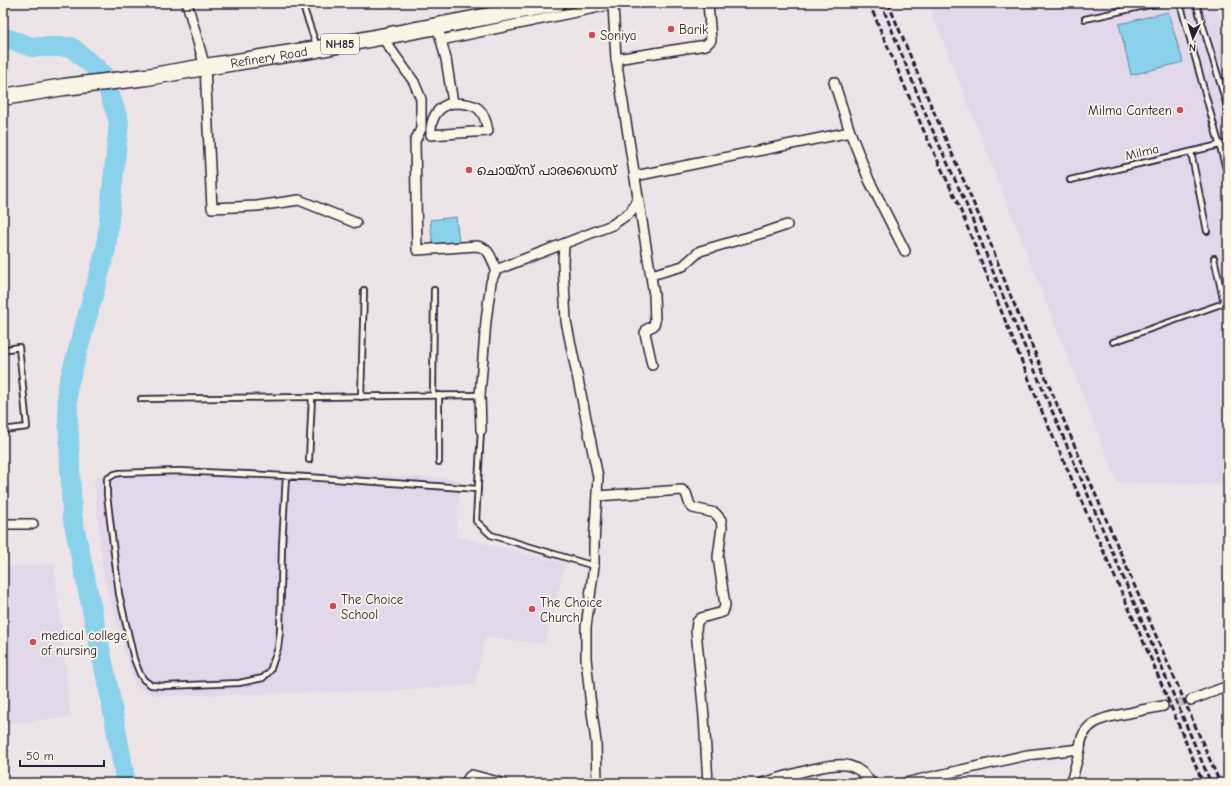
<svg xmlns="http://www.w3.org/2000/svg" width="1231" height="786" viewBox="0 0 1231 786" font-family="'Comic Neue','Noto Sans Malayalam',sans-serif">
	<rect width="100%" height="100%" fill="#ede4e8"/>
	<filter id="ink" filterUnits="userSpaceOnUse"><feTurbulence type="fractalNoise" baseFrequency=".025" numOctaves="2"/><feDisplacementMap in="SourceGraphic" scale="8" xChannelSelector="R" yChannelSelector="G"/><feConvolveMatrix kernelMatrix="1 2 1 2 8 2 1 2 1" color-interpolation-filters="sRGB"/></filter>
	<g filter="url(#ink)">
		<!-- built -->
		<g fill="#e2d8ea">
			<polygon points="928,3 1214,3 1228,40 1228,485 1117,482"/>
			<polygon points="248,469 460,479 456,536 565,564 545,644 485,637 475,685 382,691 156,696 135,687 103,575 94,479 106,472"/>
			<polygon points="54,564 71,717 3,724 3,567"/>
		</g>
		<!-- water -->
		<g fill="#8ad2eb" stroke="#608ca5">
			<polygon points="1168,12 1183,62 1131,75 1119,24"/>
			<polygon points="456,217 459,242 433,246 430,220"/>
		</g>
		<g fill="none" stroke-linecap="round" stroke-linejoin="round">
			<!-- river -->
			<polyline stroke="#8ad2eb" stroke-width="20" points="3,37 32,47 71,47 103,74 119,122 106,249 67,389 72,515 109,691 126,783"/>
			<!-- street-tunnel -->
			<polyline stroke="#c4bdc5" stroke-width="9" stroke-dasharray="9 4.5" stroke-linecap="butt" points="1163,706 1191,700"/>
			<!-- lane casing -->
			<g stroke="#22223b" stroke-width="8">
				<g id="lane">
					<polyline points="302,3 317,47"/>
					<polyline points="1180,3 1228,176"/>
					<polyline points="1196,3 1228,109"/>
					<polyline points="1085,19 1158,3"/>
					<polyline points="1191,152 1207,231"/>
					<polyline points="1070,180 1228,143"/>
					<polyline points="1113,342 1224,303 1214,258"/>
					<polyline points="3,350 19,347 27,427 3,430"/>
					<polyline points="433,395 434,290"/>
					<polyline points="361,397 364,290"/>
					<polyline points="141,399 480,395"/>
					<polyline points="481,430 476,521 491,535 594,566"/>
					<polyline points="309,460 312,397"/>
					<polyline points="439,462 439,395"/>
					<polyline points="286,476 282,546 280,631 278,648 270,671 263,678 239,683 165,686 151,685 144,680 140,674 134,659 119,594 107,495 107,479 115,474 120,473 179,471 306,477 478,489"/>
				</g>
			</g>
			<!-- street casing -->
			<g stroke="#22223b" stroke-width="12">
				<g id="street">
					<polyline points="187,3 205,67 212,208 257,206 299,200 356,223"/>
					<path d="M437 25 446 59 453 103C477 103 484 108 488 131L431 135C430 119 437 106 453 103"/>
					<path d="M382 37 414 82 421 99V129L415 141 417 250 477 246C490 248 492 260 496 270"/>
					<polyline points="441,40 619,3"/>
					<polyline points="616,59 706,45 711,40 708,3"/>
					<polyline points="834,82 850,132"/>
					<polyline points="635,176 850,132 869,180 905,251"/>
					<polyline points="638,197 654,295 655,322 653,326 647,329 645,333 652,365"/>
					<polyline points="564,244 563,263 566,321 598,477 594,544 594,566 586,627 586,658 590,697 596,742 597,783"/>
					<polyline points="651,275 683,266 700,251 766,232 787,225"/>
					<polyline points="481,430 480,395 486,321 491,282 496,270 612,225 631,212 638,197 616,59 613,4"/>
					<polyline points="597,496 682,490 686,493 690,505 693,508 715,513 721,520 722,527 718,557 725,605 723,612 701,618 697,622 696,630 704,717 708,783"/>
					<polyline points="3,524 33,524"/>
					<polyline points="1191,700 1228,686"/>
					<polyline points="466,783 469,777 472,775 502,783"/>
					<path d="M762 783C781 778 833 760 850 766 860 769 866 775 871 783"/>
					<path d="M905 783 1027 755 1080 749C1081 720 1107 717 1129 713 1141 710 1152 708 1163 706"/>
					<polyline points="1071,783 1080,749"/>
				</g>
			</g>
			<!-- highway casing -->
			<g stroke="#22223b" stroke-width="19">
				<g id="highway">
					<path id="s1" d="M3 97 64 87 147 77 205 67 317 49 557 3"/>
				</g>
			</g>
			<!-- lane -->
			<use href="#lane" stroke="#fcf5e5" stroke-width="4.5"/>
			<!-- street -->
			<use href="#street" stroke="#fcf5e5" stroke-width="9"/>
			<!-- highway -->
			<use href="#highway" stroke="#fcf5e5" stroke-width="16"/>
			<!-- rail -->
			<g stroke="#22223b" stroke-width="3" stroke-dasharray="6 3" stroke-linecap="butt">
				<polyline points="869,3 923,129 958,204 1043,414 1151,659 1203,783"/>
				<polyline points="881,3 928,120 966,204 1000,289 1211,783"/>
				<polyline points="888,3 930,103 986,232 1009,292 1144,608 1220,783"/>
			</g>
		</g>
	</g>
	<!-- markers -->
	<g fill="#d1495b" stroke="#fcf5e5" stroke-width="1.5">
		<circle cx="671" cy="29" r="4"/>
		<circle cx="592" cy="35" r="4"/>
		<circle cx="1180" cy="110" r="4"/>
		<circle cx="469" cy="170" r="4"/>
		<circle cx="333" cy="606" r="4"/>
		<circle cx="532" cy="609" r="4"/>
		<circle cx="33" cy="642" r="4"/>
	</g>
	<g text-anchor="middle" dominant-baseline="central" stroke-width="3.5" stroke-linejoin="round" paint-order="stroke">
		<!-- shield labels -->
		<rect fill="#fcf5e5" stroke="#63616e" stroke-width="1" x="321" y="34" width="38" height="20" rx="3"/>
		<g font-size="12" font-weight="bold" fill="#22223b">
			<text x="340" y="44">NH85</text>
		</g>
		<!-- poi labels -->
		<g font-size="13" fill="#22223b" stroke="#fcf5e5" text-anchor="start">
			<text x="679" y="29">Barik</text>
			<text x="600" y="35">Soniya</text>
			<text x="1172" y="110" text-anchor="end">Milma Canteen</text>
			<text x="477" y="170">ചൊയ്സ് പാരഡൈസ്</text>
			<text x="341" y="599">The Choice<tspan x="341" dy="15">School</tspan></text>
			<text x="540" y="602">The Choice<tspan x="540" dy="15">Church</tspan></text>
			<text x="41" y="635">medical college<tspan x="41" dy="15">of nursing</tspan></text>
		</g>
		<!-- street labels -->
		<g font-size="13" fill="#22223b" stroke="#fcf5e5">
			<text stroke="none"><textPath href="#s1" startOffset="269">Refinery Road</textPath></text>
			<text transform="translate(1142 152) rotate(-13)">Milma</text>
		</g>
	</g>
	<!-- margin -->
	<rect width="1231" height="786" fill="none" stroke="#fcf5e5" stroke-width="16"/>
	<rect x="8" y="8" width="1215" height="770" fill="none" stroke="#22223b" stroke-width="1.5" filter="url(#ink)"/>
	<!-- north arrow -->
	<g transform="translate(1193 38) rotate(184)" stroke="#fcf5e5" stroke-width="3" paint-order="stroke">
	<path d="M0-3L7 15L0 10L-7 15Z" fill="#22223b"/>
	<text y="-6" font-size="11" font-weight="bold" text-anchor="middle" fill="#22223b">N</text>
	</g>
	<!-- scale -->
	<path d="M20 760v6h84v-6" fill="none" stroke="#22223b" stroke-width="2"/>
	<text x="26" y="760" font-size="12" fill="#22223b" stroke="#fcf5e5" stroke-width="3" paint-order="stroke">50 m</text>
</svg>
